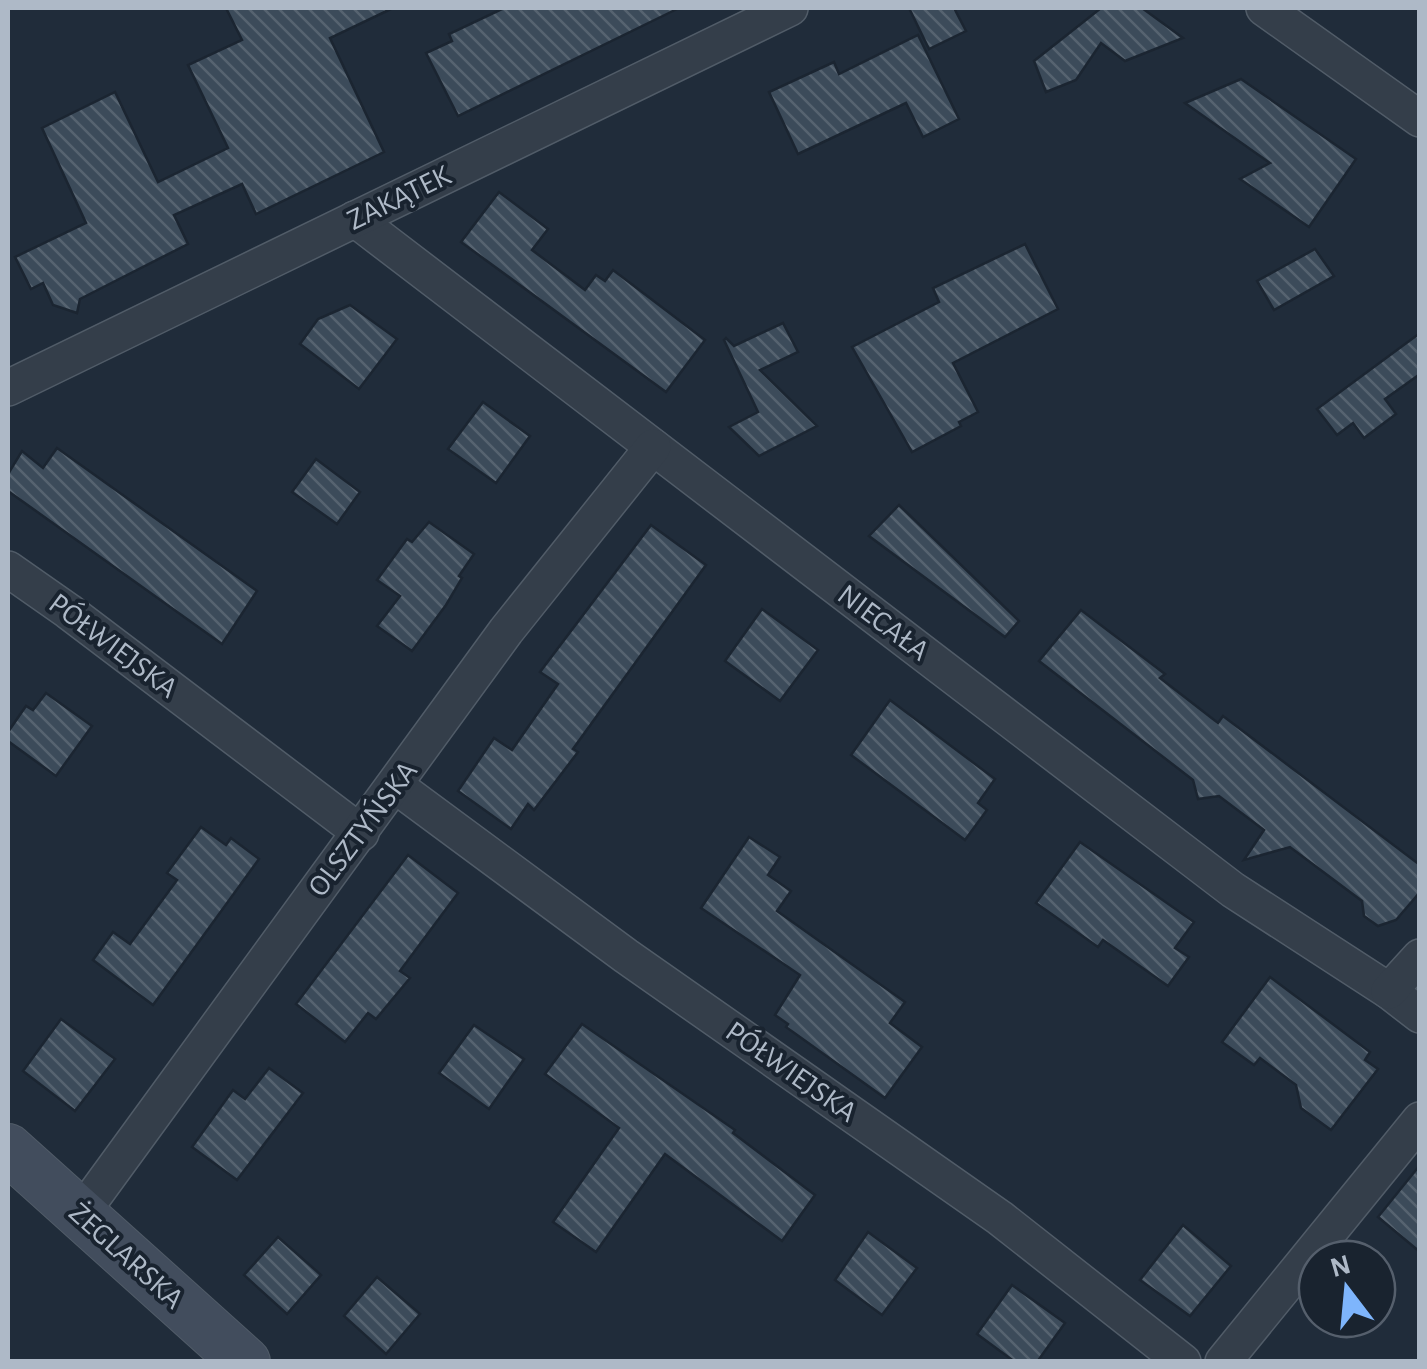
<svg xmlns="http://www.w3.org/2000/svg" width="1427" height="1369" viewBox="0 0 1427 1369" font-family="'Alegreya Sans',sans-serif">
	<defs>
		<pattern id="building-back-hatch" width="6" height="6" patternUnits="userSpaceOnUse" patternTransform="scale(2.5)"><rect width="6" height="6" fill="#3c4b5a"/><path d="M-1 5l2 2M0 0l6 6M5-1l2 2" fill="none" stroke="#566370"/></pattern>
	</defs>
	<rect width="100%" height="100%" fill="#202c3a"/>
	<!-- building -->
	<g fill="url(#building-back-hatch)" stroke="#1b2531" stroke-width="2.5">
		<polygon points="226,8 393,8 330,38 384,152 256,214 242,184 174,215 188,244 80,299 77,313 53,305 43,283 31,289 15,257 86,223 42,128 115,92 158,182 228,148 188,65 242,40"/>
		<polygon points="504,8 679,8 458,116 426,53 452,41 449,34"/>
		<polygon points="909,8 954,8 966,31 929,49"/>
		<polygon points="1101,8 1142,8 1183,38 1125,61 1101,43 1076,80 1046,92 1034,61"/>
		<polygon points="918,35 959,119 923,137 906,103 798,154 769,92 834,62 839,74"/>
		<polygon points="1241,79 1356,159 1309,227 1240,179 1270,163 1185,103"/>
		<polygon points="499,192 548,229 532,250 585,290 596,275 605,281 613,270 705,340 666,392 461,242"/>
		<polygon points="1025,244 1058,309 953,363 978,412 959,422 961,426 912,452 852,347 939,302 933,288"/>
		<polygon points="1315,249 1334,276 1274,310 1257,281"/>
		<polygon points="350,305 397,339 359,389 300,344 318,319"/>
		<polygon points="783,323 798,352 760,370 817,426 759,456 729,427 758,412 724,340 726,338 734,346"/>
		<polygon points="1420,333 1420,374 1385,399 1396,414 1364,438 1353,423 1337,435 1317,409"/>
		<polygon points="483,402 530,436 496,483 448,449"/>
		<polygon points="57,448 257,591 222,644 8,491 8,474 22,451 43,468"/>
		<polygon points="316,459 360,492 337,524 292,492"/>
		<polygon points="899,505 1019,621 1005,637 869,536"/>
		<polygon points="429,522 474,554 459,576 462,578 446,605 412,651 377,626 400,596 377,580 407,539 412,542"/>
		<polygon points="651,525 706,565 573,749 578,752 534,810 528,804 511,829 458,791 494,738 512,750 558,684 540,672"/>
		<polygon points="762,609 818,650 780,701 725,661"/>
		<polygon points="1081,610 1165,674 1160,678 1218,723 1223,716 1420,865 1420,892 1396,920 1378,926 1364,916 1362,901 1290,847 1244,860 1264,830 1219,796 1198,799 1193,780 1039,661"/>
		<polygon points="46,693 92,726 56,776 8,741 8,732 26,706 33,710"/>
		<polygon points="890,700 995,779 978,803 987,810 965,840 851,755"/>
		<polygon points="201,827 226,845 231,838 259,859 153,1005 93,960 113,932 130,944 177,880 167,873"/>
		<polygon points="749,837 780,857 768,875 791,891 777,911 905,1002 890,1023 922,1047 885,1098 786,1027 788,1024 775,1015 800,975 701,908"/>
		<polygon points="1080,842 1194,922 1175,948 1189,957 1168,986 1103,940 1098,947 1036,903"/>
		<polygon points="408,855 458,893 400,971 410,978 376,1019 368,1013 345,1042 296,1004"/>
		<polygon points="1270,977 1370,1052 1365,1060 1378,1069 1331,1130 1301,1108 1296,1085 1260,1058 1254,1065 1222,1042"/>
		<polygon points="61,1019 115,1059 75,1111 23,1071"/>
		<polygon points="582,1024 735,1130 733,1133 815,1195 782,1241 665,1154 596,1252 553,1222 619,1128 545,1074"/>
		<polygon points="474,1025 524,1059 489,1109 439,1073"/>
		<polygon points="269,1068 303,1093 237,1180 192,1147 233,1090 245,1099"/>
		<polygon points="1420,1165 1420,1252 1378,1217"/>
		<polygon points="1183,1225 1231,1266 1190,1316 1140,1280"/>
		<polygon points="868,1232 917,1268 882,1315 835,1280"/>
		<polygon points="278,1237 321,1275 287,1314 244,1275"/>
		<polygon points="377,1277 420,1314 386,1354 344,1316"/>
		<polygon points="1012,1285 1065,1323 1037,1362 1015,1362 977,1334"/>
	</g>
	<g fill="none" stroke-linecap="round" stroke-linejoin="round">
		<!-- street casing -->
		<g stroke="#515c68" stroke-width="38">
			<g id="street">
				<polyline points="1264,8 1420,119"/>
				<polyline points="355,219 1233,890 1389,991 1420,1015"/>
				<polyline points="8,388 790,8"/>
				<polyline points="8,569 68,611 361,833"/>
				<polyline points="396,786 626,956 1000,1218 1183,1362"/>
				<polyline points="1389,991 1420,957"/>
				<polyline points="80,1215 506,631 653,447"/>
				<polyline points="1223,1362 1420,1120"/>
			</g>
		</g>
		<!-- secondary casing -->
		<g stroke="#515c68" stroke-width="52">
			<polyline id="secondary" points="8,1149 245,1362"/>
		</g>
		<!-- street -->
		<use href="#street" stroke="#343e4a" stroke-width="35"/>
		<!-- secondary -->
		<use href="#secondary" stroke="#424d5d" stroke-width="50"/>
	</g>
	<g text-anchor="middle" dominant-baseline="central" stroke-width="8" stroke-linejoin="round" paint-order="stroke">
		<!-- street labels -->
		<g font-size="30" fill="#aeb9c7" stroke="#19232f">
			<text transform="translate(399 198) rotate(-26)">ZAKĄTEK</text>
			<text transform="translate(883 623) rotate(37)">NIECAŁA</text>
			<text transform="translate(113 646) rotate(37)">PÓŁWIEJSKA</text>
			<text transform="translate(363 829) rotate(-53)">OLSZTYŃSKA</text>
			<text transform="translate(791 1072) rotate(35)">PÓŁWIEJSKA</text>
			<text transform="translate(126 1256) rotate(42)">ŻEGLARSKA</text>
		</g>
	</g>
	<!-- border -->
	<rect width="1427" height="1369" fill="none" stroke="#aeb9c7" stroke-width="20"/>
	<!-- north arrow -->
	<g transform="translate(1347 1289) rotate(344)"><circle r="48" fill="#19232f" stroke="#555f6c" stroke-width="2.5"/>
	<path d="M0-8L18 38L0 25L-18 38Z" fill="#7eb5fc"/>
	<text y="-15" font-size="28" font-weight="bold" text-anchor="middle" fill="#aeb9c7">N</text>
	</g>
</svg>
